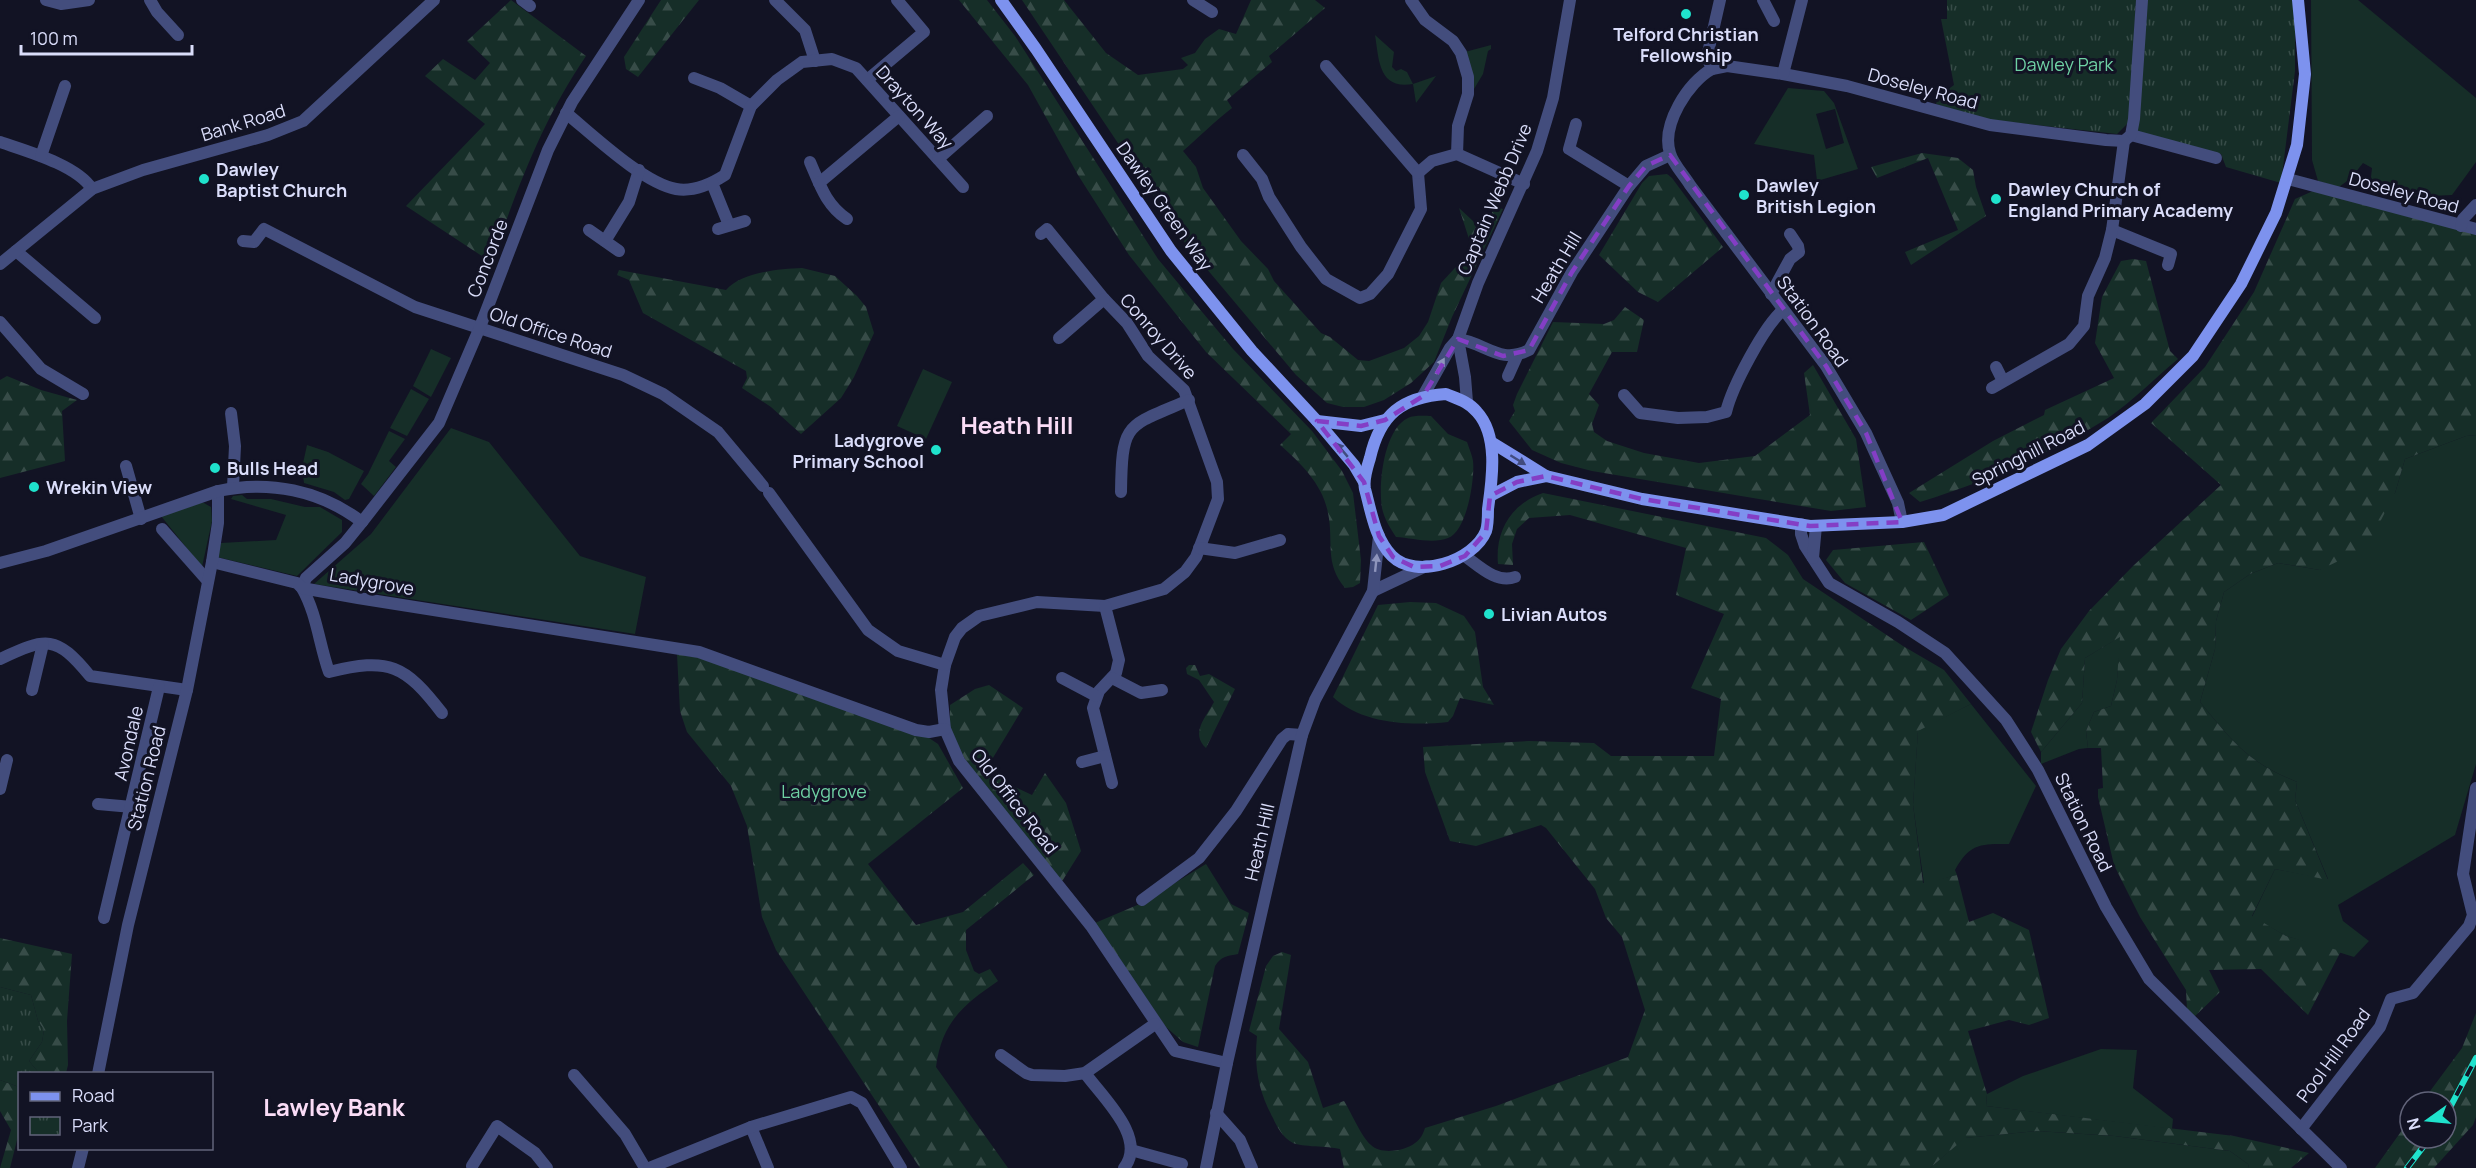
<svg xmlns="http://www.w3.org/2000/svg" width="2476" height="1168" viewBox="0 0 2476 1168" font-family="Manrope,sans-serif">
	<defs>
		<pattern id="forest-firs" width="22" height="20" patternUnits="userSpaceOnUse" patternTransform="scale(1.5)"><rect width="22" height="20" fill="#162e28"/><path d="M5 1l3.5 6h-7zM16 11l3.5 6h-7z" fill="#374c48"/></pattern>
		<pattern id="park-tufts" width="24" height="20" patternUnits="userSpaceOnUse" patternTransform="scale(1.5)"><rect width="24" height="20" fill="#162e28"/><path d="M3 7l-1-3M5 7V3M7 7l1-3M15 17l-1-3M17 17v-4M19 17l1-3" fill="none" stroke="#374c48"/></pattern>
	</defs>
	<rect width="100%" height="100%" fill="#121324"/>
	<!-- grass -->
	<g fill="#162e28" fill-rule="evenodd">
		<polygon points="2311,0 2358,0 2476,98 2476,162 2452,195 2407,197 2374,189 2371,177 2372,168 2363,163 2351,178 2339,187 2318,181 2312,160"/>
		<path d="M1375 35 1394 52 1392 67 1396 71 1401 69 1407 72 1413 84 1436 76 1416 103 1413 84C1378 90 1379 59 1375 35Z"/>
		<polygon points="1491,45 1491,49 1488,51 1483,74 1474,89 1468,89 1461,53"/>
		<path d="M1788 88 1824 91 1834 103 1858 169 1817 181 1814 155 1754 144ZM1835 109 1844 143 1826 149 1816 114Z"/>
		<polygon points="431,349 451,358 431,397 413,386"/>
		<polygon points="923,369 952,382 926,439 897,426"/>
		<polygon points="411,389 429,399 407,436 390,428"/>
		<polygon points="451,428 489,442 580,556 646,577 635,634 314,584 371,534"/>
		<polygon points="389,431 405,439 389,461 396,467 374,496 361,484 368,474"/>
		<path d="M2476 435V764L2455 835 2338 905 2343 921 2369 941 2354 957 2286 936 2252 917 2275 869 2328 879 2295 800 2297 782C2247 762 2233 742 2200 702L2215 649 2216 621 2224 592 2250 574 2278 563 2320 570 2395 493 2405 459 2466 436Z"/>
		<polygon points="307,445 328,452 364,471 349,499 345,500 334,492 304,483 302,468"/>
		<polygon points="242,495 247,499 271,499 305,507 320,507 342,520 342,532 297,576 217,557 221,543 276,540 286,515 231,499 233,496"/>
		<polygon points="195,503 204,503 211,507 212,521 202,567 161,516"/>
		<polygon points="2121,636 2117,680 2111,706 2094,712 2086,731 2088,748 2079,749 2041,764 2041,752 2082,703 2085,658"/>
		<path d="M1971 704 2036 786 2009 844C1981 844 1970 843 1955 870L1957 875 1924 884 1913 805 1918 730Z"/>
		<polygon points="2101,1049 2137,1050 2133,1088 2173,1119 2172,1129 1986,1106 1987,1094 2023,1076"/>
		<polygon points="2037,1131 2115,1136 2230,1151 2248,1164 2249,1168 1930,1168 1964,1138"/>
	</g>
	<!-- forest -->
	<g fill="url(#forest-firs)">
		<path d="M511 0 586 56C541 122 518 188 491 262L406 206 485 124 425 76 443 59 475 80 490 63 467 41Z"/>
		<polygon points="661,0 699,0 638,77 626,69 624,57"/>
		<path d="M959 0H987L1015 36 1158 259 1233 349 1312 431 1342 471 1353 493 1361 560 1360 583 1353 587 1345 588C1324 563 1334 542 1328 513 1323 485 1301 463 1280 445L1291 434 1206 352 1129 255 1078 175 1028 85Z"/>
		<path d="M1022 0H1064L1106 53 1138 75 1183 69 1188 65 1181 58 1195 53 1205 39 1219 29 1236 34 1251 0H1315L1325 8 1269 56 1272 62 1227 100 1232 108C1214 122 1200 136 1183 151L1196 167 1203 188 1241 241 1268 269 1274 281 1321 333 1330 337 1358 360 1369 361 1404 348 1419 336 1428 322 1441 283 1467 255 1470 242 1459 208 1473 221 1477 230 1483 229 1495 207 1503 209 1452 317 1434 362 1411 383 1384 400 1364 407H1343L1327 403 1296 375 1185 243Z"/>
		<polygon points="1922,153 1958,158 1973,170 1976,187 1986,216 1911,265 1905,252 1958,230 1928,158 1877,178 1871,167"/>
		<polygon points="1667,174 1672,178 1723,247 1658,302 1638,292 1599,255 1642,183 1649,176"/>
		<path d="M2313 191 2476 234V435L2466 436 2405 459 2395 493 2367 547 2320 570 2278 563 2250 574 2224 592 2216 621 2215 649 2200 702C2233 742 2247 762 2297 782L2295 800 2328 880 2275 869 2252 916 2286 936 2341 951 2308 1015 2261 969 2209 970 2220 992 2194 1017 2187 1009 2186 990 2140 917 2114 865 2098 797V789L2103 788 2101 748H2088L2086 731 2094 712 2111 706 2117 680 2120 637 2085 658 2082 703 2041 752 2031 732 2048 680 2061 649 2089 611 2133 566 2221 485 2151 423 2205 367 2254 292 2295 199Z"/>
		<path d="M2133 259 2146 261 2170 351 2178 359C2155 378 2133 401 2108 418 2051 454 1985 482 1920 502L1909 493 1993 441 2044 415 2045 410 2114 378 2095 343 2102 297 2121 261Z"/>
		<path d="M802 268 835 276 857 296 866 307 874 333 854 377 841 398 801 434 771 407 742 388 747 378 746 371 643 313 629 280 617 275 619 270 726 290C742 272 779 269 802 268Z"/>
		<polygon points="1625,307 1644,320 1637,352 1612,352 1589,394 1599,405 1592,424 1594,432 1607,441 1644,453 1699,463 1755,456 1810,415 1804,373 1813,365 1856,439 1866,507 1831,511 1592,471 1561,463 1532,450 1509,421 1515,411 1513,405 1517,394 1553,322 1604,324 1614,320"/>
		<polygon points="7,376 41,390 77,400 62,411 65,461 0,478 0,380"/>
		<path d="M1431 416 1448 434 1467 442C1469 448 1472 455 1473 461 1475 479 1467 531 1448 538 1433 544 1412 538 1396 537 1390 528 1384 518 1382 508 1378 484 1384 429 1408 418 1414 415 1425 416 1431 416Z"/>
		<path d="M1543 493 1766 538 1788 555 1803 579 1903 646 1944 670 1971 704 1918 731 1913 805 1923 883 1957 875 1969 922 1993 913 2029 930 2049 1018 2029 1025 2009 1020 1968 1031 1987 1094 1986 1106 2234 1136 2309 1153 2291 1168H2249L2248 1164 2230 1151 2115 1136 2037 1131 1965 1138 1930 1168H1344L1340 1149C1328 1146 1302 1147 1293 1143 1283 1138 1277 1127 1273 1118 1258 1090 1254 1067 1257 1036L1249 1031 1266 966 1273 956 1282 952 1291 955 1279 1029 1308 1062 1323 1108 1344 1101C1351 1112 1362 1138 1371 1145 1381 1155 1405 1151 1415 1143 1421 1139 1423 1134 1425 1128L1496 1106 1628 1057 1645 1010 1622 937 1606 918 1595 889 1546 828 1541 825 1476 846 1450 841 1425 772 1423 747 1529 741 1594 743 1611 756H1714L1721 699 1691 688 1724 614 1676 595 1686 548 1570 515 1529 518 1517 529 1512 544 1513 565 1498 564C1495 531 1511 504 1543 493Z"/>
		<polygon points="1924,542 1949,595 1911,620 1845,583 1826,560 1833,550"/>
		<path d="M1410 602 1436 603 1464 616 1475 632 1483 687 1494 705 1460 698 1453 716 1448 722C1410 726 1362 724 1333 697L1378 605Z"/>
		<path d="M677 654 700 658 926 736 938 744 963 788 868 864 916 925 963 912 1023 863 1034 875 966 930V950L974 971 979 974 990 969 998 981C963 1005 942 1022 936 1067L1008 1168H920L776 950 762 917 747 826 731 786 687 732 680 711Z"/>
		<path d="M1189 665H1195L1200 676 1209 674 1235 689 1206 748C1190 733 1206 717 1214 702L1199 680 1187 674 1186 668Z"/>
		<polygon points="989,685 1023,708 988,766 1015,787 1032,795 1045,773 1066,803 1081,851 1061,883 981,783 963,756 950,727 950,705 975,689"/>
		<path d="M1206 864 1231 904 1249 913 1238 954C1228 956 1221 956 1215 966L1198 1047 1183 1042 1166 1027 1095 923 1142 903Z"/>
		<polygon points="0,938 72,954 67,1021 68,1065 66,1073 39,1073 29,1061 42,1042 44,1030 38,1021 31,995 0,987"/>
		<polygon points="2476,1013 2476,1117 2473,1125 2434,1168 2375,1168 2410,1119 2410,1138 2446,1138 2446,1102 2422,1102 2462,1048"/>
		<polygon points="0,1080 19,1087 19,1132 10,1168 0,1168 11,1130 0,1111"/>
	</g>
	<!-- park -->
	<g fill="url(#park-tufts)">
		<polygon points="1947,0 2136,0 2130,121 2117,134 1984,119 1936,104 1939,96 1954,85 1941,19 1947,19"/>
		<polygon points="2145,0 2295,0 2295,71 2281,183 2226,167 2221,154 2134,133"/>
		<polygon points="0,987 31,995 38,1021 44,1030 42,1042 29,1061 39,1073 20,1074 19,1087 0,1080"/>
	</g>
	<g fill="none" stroke-linecap="round" stroke-linejoin="round">
		<!-- minor -->
		<g stroke="#434d7d" stroke-width="12">
			<polyline points="46,0 61,4 89,0"/>
			<polyline points="150,0 157,12 178,35"/>
			<polyline points="522,0 530,6"/>
			<polyline points="775,0 805,30 815,61"/>
			<polyline points="1193,0 1212,12"/>
			<polyline points="1411,0 1425,20 1453,41 1461,53 1468,77 1468,94 1458,126 1457,154"/>
			<path d="M1720 0 1707 57 1712 69C1688 82 1661 125 1670 153 1673 164 1684 175 1690 185L1826 366 1866 433 1898 503 1902 522"/>
			<polyline points="1763,0 1774,21"/>
			<polyline points="1712,69 1727,66 1783,74 1847,86 1990,125 2106,140 2124,141"/>
			<polyline points="1783,74 1802,0"/>
			<polyline points="694,78 720,88 751,106"/>
			<polyline points="867,80 924,32 897,0"/>
			<path d="M566 113C593 135 643 183 676 189 693 192 711 184 725 175L751 106 777 80 802 62 832 59 856 68 963 187"/>
			<polyline points="1576,124 1569,149 1629,186"/>
			<polyline points="2131,135 2216,158"/>
			<polyline points="2124,141 2131,135 2134,119 2142,0"/>
			<path d="M0 142C26 151 77 165 92 189"/>
			<polyline points="1243,155 1262,179 1269,197 1301,247 1326,279 1360,298 1370,294 1388,274 1421,209 1418,173 1326,66"/>
			<polyline points="41,156 65,86"/>
			<polyline points="938,159 987,116"/>
			<path d="M810 162C820 185 826 205 847 219"/>
			<polyline points="1418,173 1432,161 1457,154 1524,184"/>
			<polyline points="2288,179 2476,229"/>
			<polyline points="712,183 729,225"/>
			<polyline points="819,183 899,116"/>
			<polyline points="2461,226 2463,219 2476,205"/>
			<polyline points="718,229 745,221"/>
			<polyline points="589,230 619,251"/>
			<polyline points="2112,230 2171,254 2168,265"/>
			<polyline points="1041,234 1047,229 1104,299 1127,323 1148,356 1184,390 1217,482 1218,499 1196,557 1185,572 1164,589 1105,606 1037,602 979,616 962,628 955,637 945,665 941,690 945,729 959,761 1091,926 1175,1051 1227,1063"/>
			<polyline points="243,241 254,242 264,229 415,307 623,375 663,394 718,432 763,486"/>
			<polyline points="605,241 629,202 639,170"/>
			<polyline points="16,251 95,318"/>
			<polyline points="0,264 92,189 143,170 268,135 303,121 434,0"/>
			<polyline points="1771,294 1790,259 1799,252 1798,246 1790,234"/>
			<polyline points="0,322 41,369 83,394"/>
			<polyline points="1059,338 1104,299"/>
			<path d="M1458 339C1486 343 1500 365 1529 350L1572 272 1629 186 1646 166 1670 155"/>
			<polyline points="1458,339 1465,377 1467,402"/>
			<polyline points="1996,367 2003,381"/>
			<polyline points="1508,376 1517,356"/>
			<polyline points="1992,388 2069,344 2084,326 2088,296 2105,258 2112,230 2124,141"/>
			<path d="M1624 395 1640 413 1678 418 1707 417 1726 412C1732 387 1764 326 1783 310"/>
			<polyline points="1423,396 1450,348 1458,339 1478,283 1537,151 1553,98 1570,0"/>
			<polyline points="231,413 235,446 233,487"/>
			<polyline points="126,466 141,519"/>
			<path d="M1121 492C1122 421 1126 427 1189 400"/>
			<polyline points="769,493 868,630 898,651 945,665"/>
			<path d="M362 522 345 543 306 578 302 588C317 614 319 644 329 672 389 657 405 665 442 713"/>
			<polyline points="1801,524 1801,534 1805,546 1829,583 1898,622 1945,653 2006,720 2038,770 2106,907 2149,979 2341,1168"/>
			<polyline points="162,529 207,580"/>
			<polyline points="1199,548 1235,553 1280,540"/>
			<path d="M1465 556C1479 566 1497 584 1515 577"/>
			<polyline points="1813,558 1816,526"/>
			<polyline points="212,562 297,583 302,588 358,598 699,652 916,730 929,732 945,729"/>
			<polyline points="1105,606 1119,660 1116,673 1099,691 1093,708 1112,783"/>
			<path d="M0 659C47 637 56 635 90 676L187 690"/>
			<polyline points="1062,678 1096,696"/>
			<polyline points="1112,678 1141,693 1162,690"/>
			<polyline points="32,690 43,644"/>
			<polyline points="1082,762 1105,756"/>
			<polyline points="0,789 7,760"/>
			<polyline points="98,804 132,807"/>
			<polyline points="1142,900 1199,858 1236,811 1282,739 1288,734 1302,735"/>
			<polyline points="104,918 159,687"/>
			<polyline points="1001,1055 1026,1073 1032,1075 1065,1076 1085,1073 1155,1024"/>
			<path d="M1085 1073C1102 1097 1148 1138 1124 1168"/>
			<polyline points="98,1074 128,925 187,690 212,562 218,523 218,491"/>
			<polyline points="574,1075 625,1134 645,1168"/>
			<polyline points="1216,1113 1240,1140 1252,1168"/>
			<polyline points="751,1127 768,1168"/>
			<polyline points="2301,1129 2380,1027 2391,999 2413,993 2469,926 2473,915 2463,874 2476,788"/>
			<polyline points="1131,1150 1182,1164"/>
			<polyline points="472,1166 497,1126 535,1153 547,1168"/>
			<polyline points="78,1168 83,1148"/>
			<polyline points="649,1168 751,1127 851,1097 862,1103 901,1168"/>
		</g>
		<!-- tertiary -->
		<g stroke="#434d7d" stroke-width="12">
			<path d="M0 563 46 551 218 491C269 480 320 490 362 522L439 423 480 327 548 150 572 102 639 0"/>
			<polyline points="1373,591 1426,566"/>
			<polyline points="1206,1168 1227,1063 1302,735 1315,700 1373,591 1379,536"/>
		</g>
		<!-- secondary -->
		<g stroke="#7d92ee" stroke-width="12">
			<polyline points="1001,0 1036,49 1171,251 1252,351 1317,421 1354,465 1364,482"/>
			<path d="M1446 394C1458 399 1469 402 1477 412 1499 436 1492 480 1488 509 1488 515 1488 525 1486 531 1474 561 1416 580 1392 556 1375 539 1371 511 1365 489 1363 479 1367 468 1370 458 1380 414 1402 397 1446 394Z"/>
			<polyline points="1317,421 1361,426 1385,420"/>
			<polyline points="1491,442 1546,476 1642,499 1810,526 1902,522 1943,515 2088,445 2145,404 2193,356 2241,284 2276,213 2297,145 2305,74 2298,0"/>
			<polyline points="1490,496 1517,482 1546,476"/>
		</g>
		<!-- rail casing -->
		<g stroke="#1fe2cc" stroke-width="6">
			<g id="rail">
				<polyline points="2446,1115 2476,1058"/>
				<polyline points="2407,1168 2430,1138"/>
			</g>
		</g>
		<!-- rail -->
		<use href="#rail" stroke="#121324" stroke-width="4" stroke-dasharray="11" stroke-linecap="butt"/>
	</g>
	<!-- one-way arrows -->
	<defs><path id="oneway-solid" d="M-6-.8H1V-3.2L6.5 0L1 3.2V.8H-6Z" transform="scale(1.5)"/></defs>
	<g fill="#8e95bc">
		<use href="#oneway-solid" transform="translate(1440 366) rotate(-61)"/>
		<use href="#oneway-solid" transform="translate(1376 563) rotate(-84)"/>
	</g>
	<g fill="#424c7f">
		<use href="#oneway-solid" transform="translate(1342 450) rotate(-130)"/>
		<use href="#oneway-solid" transform="translate(1518 460) rotate(32)"/>
	</g>
	<!-- marked area -->
	<path fill="none" stroke="#843ec5" stroke-width="4.5" stroke-dasharray="12 8" stroke-linejoin="round" d="M1670 155 1826 366 1866 433 1902 522 1810 526 1642 499 1546 476 1517 482 1490 496 1486 532 1465 556 1440 566 1414 567 1393 557 1379 536 1364 482 1317 421 1361 426 1385 420 1423 396 1458 339 1503 356 1529 350 1572 272 1629 186 1646 166Z"/>
	<!-- markers -->
	<g fill="#1fe2cc" stroke="#121324" stroke-width="2">
		<circle cx="1686" cy="14" r="6"/>
		<circle cx="204" cy="179" r="6"/>
		<circle cx="1744" cy="195" r="6"/>
		<circle cx="1996" cy="199" r="6"/>
		<circle cx="936" cy="450" r="6"/>
		<circle cx="215" cy="468" r="6"/>
		<circle cx="34" cy="487" r="6"/>
		<circle cx="1489" cy="614" r="6"/>
	</g>
	<g text-anchor="middle" dominant-baseline="central" stroke-width="6" stroke-linejoin="round" paint-order="stroke">
		<!-- poi labels -->
		<g font-size="18" font-weight="bold" fill="#daddfa" stroke="#121324" text-anchor="start">
			<text x="1686" y="34" text-anchor="middle">Telford Christian<tspan x="1686" dy="21">Fellowship</tspan></text>
			<text x="216" y="169">Dawley<tspan x="216" dy="21">Baptist Church</tspan></text>
			<text x="1756" y="185">Dawley<tspan x="1756" dy="21">British Legion</tspan></text>
			<text x="2008" y="189">Dawley Church of<tspan x="2008" dy="21">England Primary Academy</tspan></text>
			<text x="924" y="440" text-anchor="end">Ladygrove<tspan x="924" dy="21">Primary School</tspan></text>
			<text x="227" y="468">Bulls Head</text>
			<text x="46" y="487">Wrekin View</text>
			<text x="1501" y="614">Livian Autos</text>
		</g>
		<!-- park labels -->
		<g font-size="18" fill="#6fd1a4" stroke="#121324">
			<text x="2064" y="64">Dawley Park</text>
			<text x="824" y="791">Ladygrove</text>
		</g>
		<!-- street labels -->
		<g font-size="18" fill="#daddfa" stroke="#121324">
			<text transform="translate(1923 88) rotate(15)">Doseley Road</text>
			<text transform="translate(915 107) rotate(48)">Drayton Way</text>
			<text transform="translate(243 122) rotate(-17)">Bank Road</text>
			<text transform="translate(2404 192) rotate(15)">Doseley Road</text>
			<text transform="translate(1494 199) rotate(-67)">Captain Webb Drive</text>
			<text transform="translate(1165 206) rotate(55)">Dawley Green Way</text>
			<text transform="translate(487 258) rotate(-69)">Concorde</text>
			<text transform="translate(1556 267) rotate(-59)">Heath Hill</text>
			<text transform="translate(1813 321) rotate(54)">Station Road</text>
			<text transform="translate(551 332) rotate(18)">Old Office Road</text>
			<text transform="translate(1159 336) rotate(49)">Conroy Drive</text>
			<text transform="translate(2028 453) rotate(-27)">Springhill Road</text>
			<text transform="translate(372 581) rotate(10)">Ladygrove</text>
			<text transform="translate(128 743) rotate(-77)">Avondale</text>
			<text transform="translate(146 778) rotate(-76)">Station Road</text>
			<text transform="translate(1015 801) rotate(52)">Old Office Road</text>
			<text transform="translate(2084 822) rotate(64)">Station Road</text>
			<text transform="translate(1259 842) rotate(-77)">Heath Hill</text>
			<text transform="translate(2333 1055) rotate(-54)">Pool Hill Road</text>
		</g>
		<!-- district labels -->
		<g font-size="24" font-weight="bold" fill="#fadcf6" stroke="#121324">
			<text x="1017" y="424">Heath Hill</text>
			<text x="334" y="1106">Lawley Bank</text>
		</g>
	</g>
	<!-- legend -->
	<rect x="18" y="1072" width="195" height="78" fill="#121324" stroke="#62647a" stroke-width="1.5"/>
	<rect x="30" y="1092" width="30" height="9" fill="#7d92ee" stroke="#62647a" stroke-width="1.5"/>
	<text x="72" y="1102" font-size="18" fill="#daddfa">Road</text>
	<rect x="30" y="1117" width="30" height="18" fill="url(#park-tufts)" stroke="#62647a" stroke-width="1.5"/>
	<text x="72" y="1132" font-size="18" fill="#daddfa">Park</text>
	<!-- north arrow -->
	<g transform="translate(2428 1120) rotate(255)"><circle r="28" fill="#121324" stroke="#62647a" stroke-width="1.5"/>
	<path d="M0-4.5L10 22L0 15L-10 22Z" fill="#1fe2cc"/>
	<text y="-9" font-size="16" font-weight="bold" text-anchor="middle" fill="#daddfa">N</text>
	</g>
	<!-- scale -->
	<path d="M21 45v9h171v-9" fill="none" stroke="#daddfa" stroke-width="3"/>
	<text x="30" y="45" font-size="18" fill="#daddfa" stroke="#121324" stroke-width="4.5" paint-order="stroke">100 m</text>
</svg>
